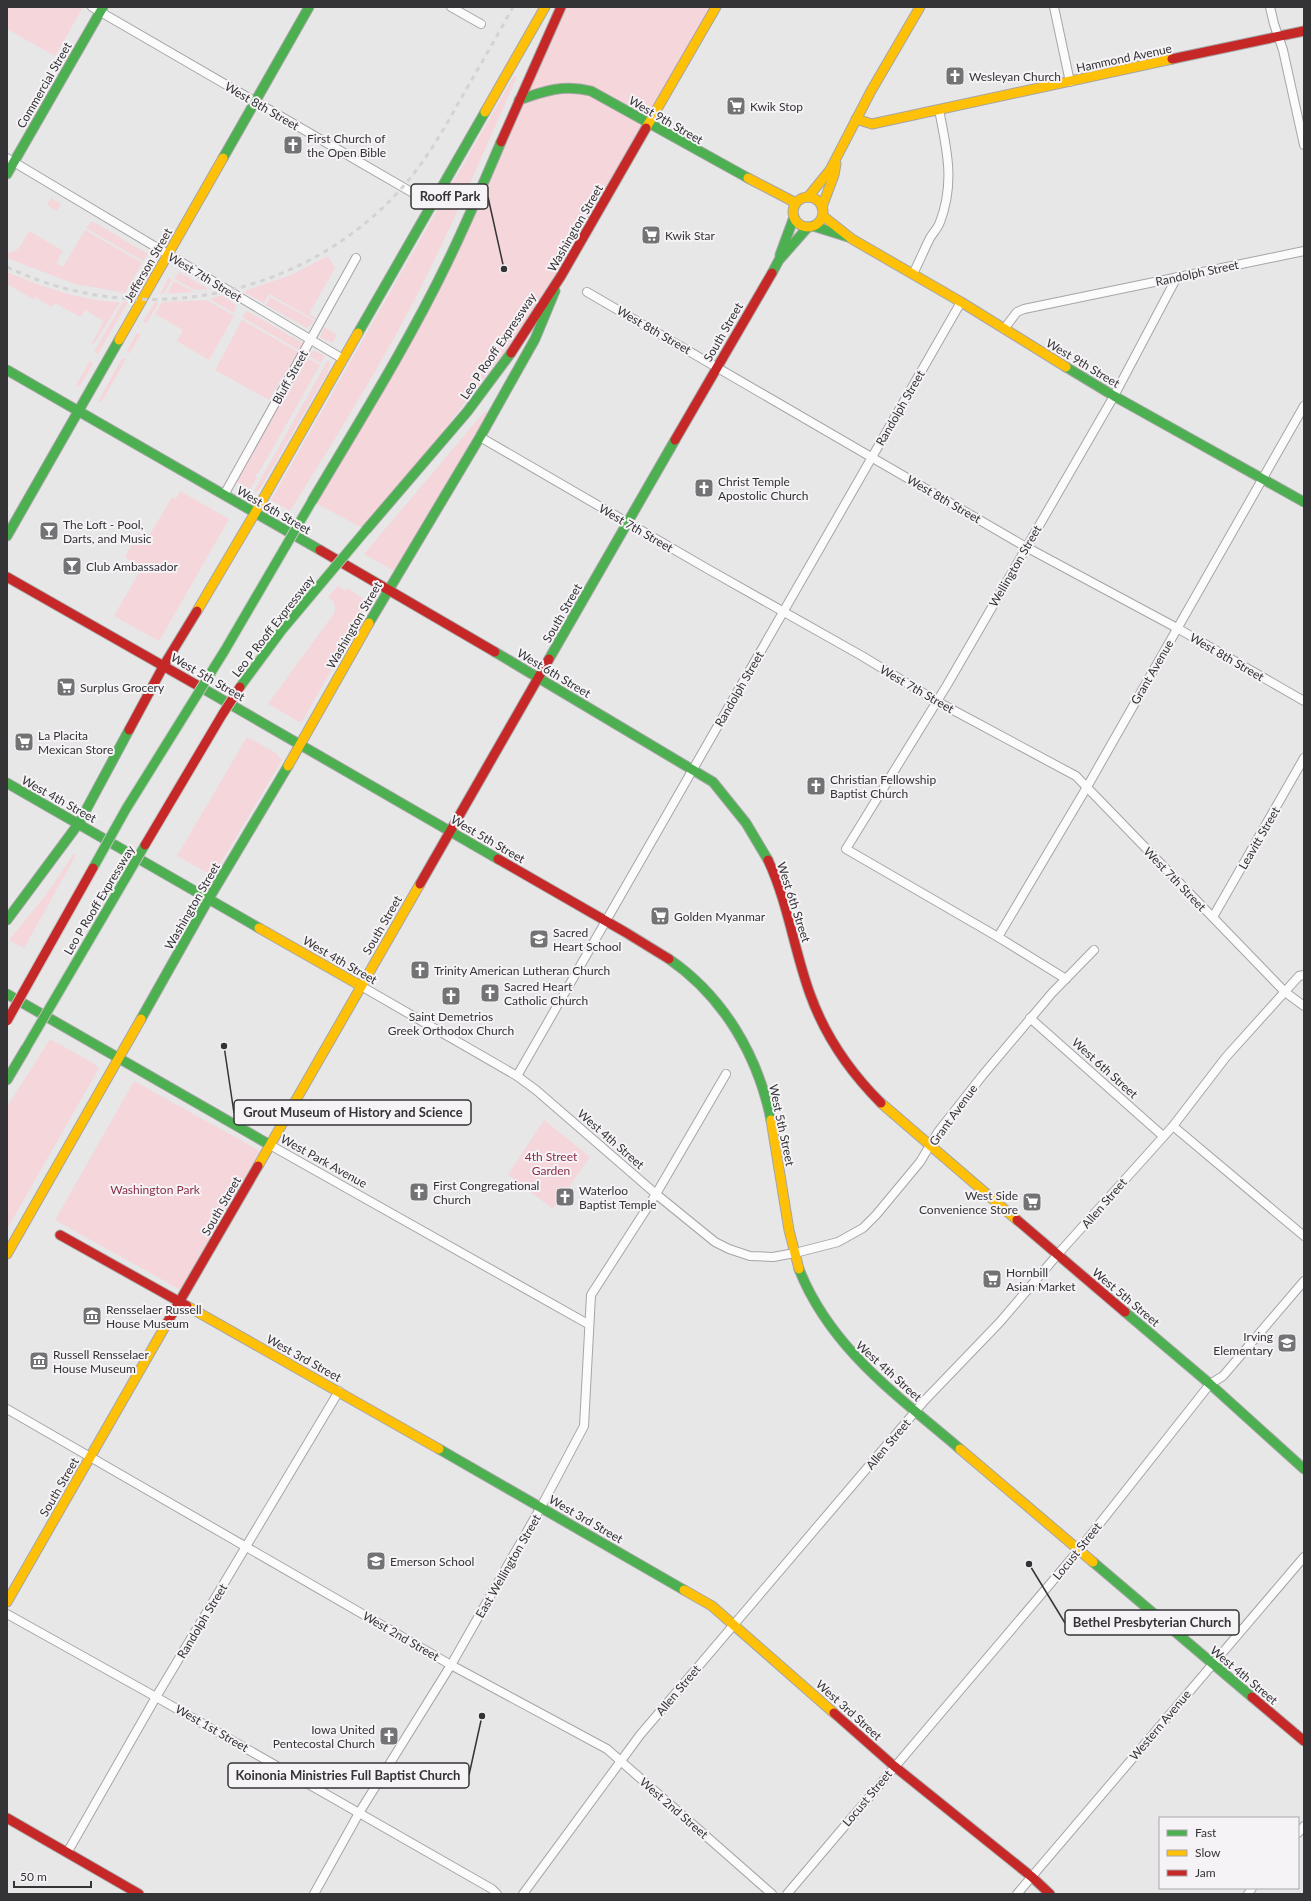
<svg xmlns="http://www.w3.org/2000/svg" width="1311" height="1901" viewBox="0 0 1311 1901" font-family="Lato,sans-serif">
	<rect width="100%" height="100%" fill="#e8e7e8"/>
	<!-- green -->
	<g fill="#f4d6db">
		<polygon points="8,7 78,7 82,9 55,56 7,29"/>
		<polygon points="561,7 716,7 529,321 366,530 312,501 422,312"/>
		<path d="M514 76 517 77C484 151 453 225 416 297 378 370 334 441 290 511L271 500Z"/>
		<polygon points="51,198 61,204 57,211 47,205"/>
		<polygon points="92,221 148,254 143,261 86,228"/>
		<polygon points="85,230 142,263 125,293 75,284 7,258 7,252 13,252 19,248 29,231 63,251 56,263 63,267"/>
		<polygon points="328,256 335,268 309,314 316,318 315,320 269,294 264,303 245,293 247,290 291,275"/>
		<polygon points="144,265 148,267 134,292 128,293"/>
		<path d="M7 272C44 287 80 301 120 302L94 344 92 343 104 321 85 310 80 317 55 303 52 307 35 297 33 299 7 284Z"/>
		<polygon points="179,272 208,289 195,290 175,279"/>
		<polygon points="168,278 172,280 164,293 160,295"/>
		<polygon points="174,281 194,292 167,294"/>
		<polygon points="221,295 236,305 234,313 210,299"/>
		<polygon points="270,297 314,321 307,328 266,305"/>
		<polygon points="207,300 234,316 209,360 177,341 183,330 155,314 162,302"/>
		<polygon points="123,302 128,302 98,354 94,352"/>
		<polygon points="155,302 158,302 158,304 146,324 143,321"/>
		<polygon points="247,311 303,343 300,351 242,317"/>
		<polygon points="242,320 298,352 269,400 215,370"/>
		<polygon points="324,327 337,335 332,343 320,337"/>
		<polygon points="137,333 141,334 129,354 127,350"/>
		<polygon points="314,350 325,356 321,363 309,356"/>
		<polygon points="122,358 126,359 101,403 99,401 101,396"/>
		<polygon points="307,358 320,365 258,474 256,473 255,476 257,477 250,489 236,481"/>
		<polygon points="328,360 330,363 328,372 261,487 256,492 254,491"/>
		<polygon points="90,361 93,364 79,387 76,385"/>
		<polygon points="485,411 488,412 394,571 364,554"/>
		<polygon points="180,491 229,519 159,641 114,616 142,567 125,557 138,533 148,538 172,497 176,499"/>
		<polygon points="338,586 345,591 347,588 370,603 301,723 268,704 335,612 334,602 328,597"/>
		<polygon points="247,737 276,753 282,760 213,876 177,856"/>
		<polygon points="74,854 76,855 24,948 9,940 45,896"/>
		<polygon points="50,1039 93,1063 99,1068 7,1229 7,1107"/>
		<polygon points="134,1081 260,1151 181,1290 55,1220"/>
		<polygon points="544,1120 590,1157 553,1209 508,1175"/>
	</g>
	<g fill="none" stroke-linecap="round" stroke-linejoin="round">
		<!-- street casing -->
		<g stroke="#a6a5a6" stroke-width="10">
			<g id="street">
				<polyline points="92,7 432,204"/>
				<polyline points="451,7 481,24"/>
				<polyline points="1054,7 1070,82"/>
				<polyline points="1270,7 1274,24 1283,50 1304,145"/>
				<polyline points="7,158 343,359"/>
				<path d="M913 274C919 262 924 250 930 238 933 233 938 228 940 222 955 183 947 150 939 110"/>
				<polyline points="587,292 1026,547 1177,628 1304,701"/>
				<polyline points="1004,329 1017,312 1024,309 1304,251"/>
				<polyline points="480,437 706,568 862,656 938,702 1076,776 1285,992 1304,1006"/>
				<polyline points="224,495 356,258"/>
				<polyline points="1213,917 1304,758"/>
				<polyline points="998,937 1087,787 1304,406"/>
				<polyline points="1066,979 998,937 846,849 947,685 1114,396 1177,277"/>
				<polyline points="361,986 517,1076 536,1090 656,1194 715,1242 729,1249 750,1256 773,1257 795,1253 838,1242 863,1228 876,1215 920,1162 938,1132 982,1076 1052,993 1094,950"/>
				<polyline points="1030,1018 1163,1136"/>
				<polyline points="517,1076 961,302"/>
				<polyline points="1173,1126 1304,1236"/>
				<polyline points="270,1145 588,1324"/>
				<polyline points="7,1409 451,1665 607,1749 772,1894"/>
				<polyline points="7,1614 156,1697 492,1889 497,1894"/>
				<polyline points="1298,1833 1304,1826"/>
				<polyline points="67,1853 156,1697 339,1391"/>
				<polyline points="314,1894 359,1813 451,1665 541,1507 584,1426 591,1295 656,1194 726,1074"/>
				<polyline points="523,1894 640,1735 925,1400 1000,1322 1058,1254 1173,1126 1226,1057 1299,976 1304,975"/>
				<polyline points="787,1894 1078,1551 1210,1384 1223,1376 1304,1281"/>
				<polyline points="1017,1894 1304,1557"/>
				<polyline points="1248,1894 1252,1888"/>
			</g>
		</g>
		<!-- fast casing -->
		<g stroke="#a6a5a6" stroke-width="11">
			<g id="fast">
				<path d="M519 100C544 91 564 84 591 91L748 178"/>
				<polyline points="223,158 309,7"/>
				<polyline points="7,174 103,7"/>
				<polyline points="813,226 848,237"/>
				<polyline points="780,255 794,217"/>
				<polyline points="772,273 779,260 808,227"/>
				<polyline points="358,333 485,112"/>
				<polyline points="1066,367 1114,396 1304,502"/>
				<polyline points="7,370 320,550"/>
				<path d="M312 501C359 422 408 344 448 261 467 222 484 182 501 142"/>
				<polyline points="366,530 467,412 511,353"/>
				<polyline points="7,536 119,340"/>
				<polyline points="369,623 480,437 535,339 555,291"/>
				<polyline points="495,652 713,782 746,823 768,860"/>
				<polyline points="549,659 675,440"/>
				<polyline points="202,688 498,859"/>
				<polyline points="7,783 259,928"/>
				<polyline points="7,920 79,823 129,730"/>
				<path d="M669 959C724 997 758 1056 771 1120"/>
				<polyline points="7,994 270,1145"/>
				<polyline points="141,1019 208,900 288,766"/>
				<polyline points="7,1080 26,1048"/>
				<path d="M799 1269C830 1348 898 1396 960 1449"/>
				<polyline points="1125,1312 1210,1384 1304,1469"/>
				<polyline points="439,1449 684,1590"/>
				<polyline points="1093,1562 1252,1697"/>
			</g>
		</g>
		<!-- slow casing -->
		<g stroke="#a6a5a6" stroke-width="11">
			<g id="slow">
				<polyline points="485,112 545,7"/>
				<polyline points="856,119 872,124 1172,59"/>
				<polyline points="646,128 716,7"/>
				<polyline points="748,178 796,203"/>
				<polyline points="808,197 830,170 871,91 920,7"/>
				<circle cx="808" cy="212" r="15"/>
				<polyline points="822,207 834,175 836,164"/>
				<polyline points="823,216 852,239 961,302 1066,367"/>
				<polyline points="119,340 223,158"/>
				<polyline points="197,611 255,513 358,333"/>
				<polyline points="288,766 369,623"/>
				<polyline points="259,928 361,986"/>
				<polyline points="881,1103 1017,1220"/>
				<polyline points="771,1120 789,1230 799,1269"/>
				<polyline points="258,1166 420,884"/>
				<polyline points="7,1254 141,1019"/>
				<polyline points="187,1306 439,1449"/>
				<polyline points="960,1449 1093,1562"/>
				<polyline points="684,1590 712,1606 834,1713"/>
				<polyline points="7,1602 167,1323"/>
			</g>
		</g>
		<!-- jam casing -->
		<g stroke="#a6a5a6" stroke-width="11">
			<g id="jam">
				<polyline points="1172,59 1304,31"/>
				<polyline points="501,142 561,7"/>
				<polyline points="511,353 561,276 646,128"/>
				<polyline points="675,440 772,273"/>
				<polyline points="320,550 495,652"/>
				<polyline points="7,577 202,688"/>
				<polyline points="129,730 164,665 197,611"/>
				<polyline points="498,859 625,932 669,959"/>
				<path d="M768 860C788 903 794 950 810 994 825 1036 850 1072 881 1103"/>
				<polyline points="420,884 549,659"/>
				<polyline points="1017,1220 1125,1312"/>
				<polyline points="60,1235 187,1306"/>
				<polyline points="167,1323 258,1166"/>
				<polyline points="1252,1697 1304,1741"/>
				<polyline points="834,1713 894,1766 1032,1877 1050,1894"/>
				<polyline points="7,1818 139,1894"/>
			</g>
		</g>
		<!-- street -->
		<use href="#street" stroke="#fcfbfc" stroke-width="8"/>
		<!-- fast -->
		<use href="#fast" stroke="#4caf50" stroke-width="9"/>
		<!-- slow -->
		<use href="#slow" stroke="#ffc107" stroke-width="9"/>
		<!-- jam -->
		<use href="#jam" stroke="#c62828" stroke-width="9"/>
		<!-- rail -->
		<path stroke="#d4d3d4" stroke-width="3" stroke-dasharray="5 5" stroke-linecap="butt" d="M7 267C140 331 303 298 401 189 425 162 443 131 460 100 478 69 496 38 513 7"/>
		<!-- fast-bridge casing -->
		<g stroke="#c3c2c3" stroke-width="11" stroke-linecap="butt">
			<g id="fast-bridge">
				<polyline points="240,687 282,630 366,530"/>
				<polyline points="93,868 126,809 225,650 312,501"/>
				<polyline points="26,1048 145,845"/>
			</g>
		</g>
		<!-- jam-bridge casing -->
		<g stroke="#c3c2c3" stroke-width="11" stroke-linecap="butt">
			<g id="jam-bridge">
				<polyline points="145,845 222,715 240,687"/>
				<polyline points="7,1021 93,868"/>
			</g>
		</g>
		<!-- fast-bridge -->
		<use href="#fast-bridge" stroke="#4caf50" stroke-width="9"/>
		<!-- jam-bridge -->
		<use href="#jam-bridge" stroke="#c62828" stroke-width="9"/>
	</g>
	<!-- icons -->
	<defs>
		<g id="church-square" transform="scale(1)"><rect x="-9" y="-9" width="18" height="18" rx="4" fill="#737274" stroke="#f6f3f7"/><path d="M-1.2-6h2.4v3.5h3.3v2.4h-3.3V6h-2.4V-.1h-3.3v-2.4h3.3Z" fill="#fff"/></g>
		<g id="supermarket-square" transform="scale(1)"><rect x="-9" y="-9" width="18" height="18" rx="4" fill="#737274" stroke="#f6f3f7"/><path d="M-6-5.5h2.5l.6 2H6L4.5 2H-2.5L-4.4-4H-6ZM-1.5 3.2a1.3 1.3 0 1 0 .1 0ZM3 3.2a1.3 1.3 0 1 0 .1 0Z" fill="#fff"/></g>
		<g id="bar-square" transform="scale(1)"><rect x="-9" y="-9" width="18" height="18" rx="4" fill="#737274" stroke="#f6f3f7"/><path d="M-6-5H6L.8 .8V4.5H3.5V6h-7V4.5H-.8V.8Z" fill="#fff"/></g>
		<g id="school-square" transform="scale(1)"><rect x="-9" y="-9" width="18" height="18" rx="4" fill="#737274" stroke="#f6f3f7"/><path d="M0-5L7-2L0 1L-7-2ZM-4 1L0 2.5L4 1V4Q0 6-4 4Z" fill="#fff"/></g>
		<g id="museum-square" transform="scale(1)"><rect x="-9" y="-9" width="18" height="18" rx="4" fill="#737274" stroke="#f6f3f7"/><path d="M0-6L6-3V-2H-6V-3ZM-5-1h2V3h-2ZM-1-1h2V3h-2ZM3-1h2V3H3ZM-6 4H6V6H-6Z" fill="#fff"/></g>
	</defs>
	<g fill-rule="evenodd">
		<use href="#church-square" x="955" y="76"/>
		<use href="#supermarket-square" x="736" y="106"/>
		<use href="#church-square" x="293" y="145"/>
		<use href="#supermarket-square" x="651" y="235"/>
		<use href="#church-square" x="704" y="488"/>
		<use href="#bar-square" x="49" y="531"/>
		<use href="#bar-square" x="72" y="566"/>
		<use href="#supermarket-square" x="66" y="687"/>
		<use href="#supermarket-square" x="24" y="742"/>
		<use href="#church-square" x="816" y="786"/>
		<use href="#supermarket-square" x="660" y="916"/>
		<use href="#school-square" x="539" y="939"/>
		<use href="#church-square" x="420" y="970"/>
		<use href="#church-square" x="490" y="993"/>
		<use href="#church-square" x="451" y="996"/>
		<use href="#church-square" x="419" y="1192"/>
		<use href="#church-square" x="565" y="1197"/>
		<use href="#supermarket-square" x="1032" y="1202"/>
		<use href="#supermarket-square" x="992" y="1279"/>
		<use href="#museum-square" x="92" y="1316"/>
		<use href="#school-square" x="1287" y="1343"/>
		<use href="#museum-square" x="39" y="1361"/>
		<use href="#school-square" x="376" y="1561"/>
		<use href="#church-square" x="389" y="1736"/>
	</g>
	<g text-anchor="middle" dominant-baseline="central" stroke-width="4" stroke-linejoin="round" paint-order="stroke">
		<!-- street labels -->
		<g font-size="12" fill="#343335" stroke="#f6f3f7">
			<text transform="translate(1124 58) rotate(-12)">Hammond Avenue</text>
			<text transform="translate(44 85) rotate(-60)">Commercial Street</text>
			<text transform="translate(262 106) rotate(30)">West 8th Street</text>
			<text transform="translate(666 120) rotate(30)">West 9th Street</text>
			<text transform="translate(575 228) rotate(-60)">Washington Street</text>
			<text transform="translate(148 265) rotate(-60)">Jefferson Street</text>
			<text transform="translate(1197 273) rotate(-12)">Randolph Street</text>
			<text transform="translate(205 277) rotate(31)">West 7th Street</text>
			<text transform="translate(654 330) rotate(30)">West 8th Street</text>
			<text transform="translate(723 332) rotate(-60)">South Street</text>
			<text transform="translate(498 346) rotate(-56)">Leo P Rooff Expressway</text>
			<text transform="translate(1083 363) rotate(31)">West 9th Street</text>
			<text transform="translate(290 377) rotate(-61)">Bluff Street</text>
			<text transform="translate(900 408) rotate(-60)">Randolph Street</text>
			<text transform="translate(944 499) rotate(30)">West 8th Street</text>
			<text transform="translate(274 510) rotate(30)">West 6th Street</text>
			<text transform="translate(636 528) rotate(30)">West 7th Street</text>
			<text transform="translate(1015 566) rotate(-60)">Wellington Street</text>
			<text transform="translate(562 613) rotate(-60)">South Street</text>
			<text transform="translate(354 625) rotate(-60)">Washington Street</text>
			<text transform="translate(273 626) rotate(-52)">Leo P Rooff Expressway</text>
			<text transform="translate(1227 657) rotate(30)">West 8th Street</text>
			<text transform="translate(1152 672) rotate(-60)">Grant Avenue</text>
			<text transform="translate(554 673) rotate(31)">West 6th Street</text>
			<text transform="translate(208 677) rotate(30)">West 5th Street</text>
			<text transform="translate(739 689) rotate(-60)">Randolph Street</text>
			<text transform="translate(917 689) rotate(30)">West 7th Street</text>
			<text transform="translate(59 799) rotate(29)">West 4th Street</text>
			<text transform="translate(1259 838) rotate(-60)">Leavitt Street</text>
			<text transform="translate(488 839) rotate(30)">West 5th Street</text>
			<text transform="translate(1175 879) rotate(46)">West 7th Street</text>
			<text transform="translate(99 900) rotate(-59)">Leo P Rooff Expressway</text>
			<text transform="translate(794 902) rotate(72)">West 6th Street</text>
			<text transform="translate(192 906) rotate(-60)">Washington Street</text>
			<text transform="translate(382 925) rotate(-60)">South Street</text>
			<text transform="translate(340 960) rotate(30)">West 4th Street</text>
			<text transform="translate(1105 1068) rotate(42)">West 6th Street</text>
			<text transform="translate(953 1115) rotate(-54)">Grant Avenue</text>
			<text transform="translate(782 1125) rotate(78)">West 5th Street</text>
			<text transform="translate(611 1139) rotate(41)">West 4th Street</text>
			<text transform="translate(324 1161) rotate(29)">West Park Avenue</text>
			<text transform="translate(1104 1203) rotate(-49)">Allen Street</text>
			<text transform="translate(221 1206) rotate(-60)">South Street</text>
			<text transform="translate(1126 1297) rotate(40)">West 5th Street</text>
			<text transform="translate(304 1358) rotate(29)">West 3rd Street</text>
			<text transform="translate(889 1371) rotate(42)">West 4th Street</text>
			<text transform="translate(888 1444) rotate(-50)">Allen Street</text>
			<text transform="translate(59 1487) rotate(-60)">South Street</text>
			<text transform="translate(586 1519) rotate(30)">West 3rd Street</text>
			<text transform="translate(1077 1551) rotate(-51)">Locust Street</text>
			<text transform="translate(508 1566) rotate(-60)">East Wellington Street</text>
			<text transform="translate(202 1621) rotate(-59)">Randolph Street</text>
			<text transform="translate(401 1636) rotate(30)">West 2nd Street</text>
			<text transform="translate(1244 1675) rotate(40)">West 4th Street</text>
			<text transform="translate(678 1690) rotate(-50)">Allen Street</text>
			<text transform="translate(849 1710) rotate(42)">West 3rd Street</text>
			<text transform="translate(1160 1725) rotate(-50)">Western Avenue</text>
			<text transform="translate(212 1728) rotate(30)">West 1st Street</text>
			<text transform="translate(867 1798) rotate(-50)">Locust Street</text>
			<text transform="translate(674 1808) rotate(41)">West 2nd Street</text>
		</g>
		<!-- poi labels -->
		<g font-size="12" fill="#343335" stroke="#f6f3f7" text-anchor="start">
			<text x="969" y="76">Wesleyan Church</text>
			<text x="750" y="106">Kwik Stop</text>
			<text x="307" y="138">First Church of<tspan x="307" dy="14">the Open Bible</tspan></text>
			<text x="665" y="235">Kwik Star</text>
			<text x="718" y="481">Christ Temple<tspan x="718" dy="14">Apostolic Church</tspan></text>
			<text x="63" y="524">The Loft - Pool,<tspan x="63" dy="14">Darts, and Music</tspan></text>
			<text x="86" y="566">Club Ambassador</text>
			<text x="80" y="687">Surplus Grocery</text>
			<text x="38" y="735">La Placita<tspan x="38" dy="14">Mexican Store</tspan></text>
			<text x="830" y="779">Christian Fellowship<tspan x="830" dy="14">Baptist Church</tspan></text>
			<text x="674" y="916">Golden Myanmar</text>
			<text x="553" y="932">Sacred<tspan x="553" dy="14">Heart School</tspan></text>
			<text x="434" y="970">Trinity American Lutheran Church</text>
			<text x="504" y="986">Sacred Heart<tspan x="504" dy="14">Catholic Church</tspan></text>
			<text x="451" y="1016" text-anchor="middle">Saint Demetrios<tspan x="451" dy="14">Greek Orthodox Church</tspan></text>
			<text x="433" y="1185">First Congregational<tspan x="433" dy="14">Church</tspan></text>
			<text x="579" y="1190">Waterloo<tspan x="579" dy="14">Baptist Temple</tspan></text>
			<text x="1018" y="1195" text-anchor="end">West Side<tspan x="1018" dy="14">Convenience Store</tspan></text>
			<text x="1006" y="1272">Hornbill<tspan x="1006" dy="14">Asian Market</tspan></text>
			<text x="106" y="1309">Rensselaer Russell<tspan x="106" dy="14">House Museum</tspan></text>
			<text x="1273" y="1336" text-anchor="end">Irving<tspan x="1273" dy="14">Elementary</tspan></text>
			<text x="53" y="1354">Russell Rensselaer<tspan x="53" dy="14">House Museum</tspan></text>
			<text x="390" y="1561">Emerson School</text>
			<text x="375" y="1729" text-anchor="end">Iowa United<tspan x="375" dy="14">Pentecostal Church</tspan></text>
		</g>
		<!-- park labels -->
		<g font-size="12" fill="#8b2e46" stroke="#f6f3f7">
			<text x="551" y="1156">4th Street<tspan x="551" dy="14">Garden</tspan></text>
			<text x="155" y="1189">Washington Park</text>
		</g>
	</g>
	<!-- callouts -->
	<path fill="none" stroke="#343335" stroke-width="1.5" d="M504 269L488 197M224 1046L234 1113M1029 1564L1065 1623M482 1716L469 1775"/>
	<g fill="#343335" stroke="#f6f3f7" stroke-width="1.5">
		<circle cx="504" cy="269" r="4"/>
		<circle cx="224" cy="1046" r="4"/>
		<circle cx="1029" cy="1564" r="4"/>
		<circle cx="482" cy="1716" r="4"/>
	</g>
	<g fill="#f6f3f7" stroke="#343335" stroke-width="1.5">
		<rect x="411" y="184" width="77" height="25" rx="4"/>
		<rect x="234" y="1100" width="237" height="25" rx="4"/>
		<rect x="1065" y="1610" width="174" height="25" rx="4"/>
		<rect x="228" y="1763" width="241" height="25" rx="4"/>
	</g>
	<g font-size="13" text-anchor="middle" font-weight="bold" fill="#343335">
		<text x="450" y="201">Rooff Park</text>
		<text x="353" y="1117">Grout Museum of History and Science</text>
		<text x="1152" y="1627">Bethel Presbyterian Church</text>
		<text x="348" y="1780">Koinonia Ministries Full Baptist Church</text>
	</g>
	<!-- border -->
	<rect width="1311" height="1901" fill="none" stroke="#343335" stroke-width="16"/>
	<!-- legend -->
	<rect x="1159" y="1817" width="140" height="72" fill="#f6f3f7" stroke="#a8a6a9"/>
	<rect x="1167" y="1830" width="20" height="6" fill="#4caf50" stroke="#a8a6a9"/>
	<text x="1195" y="1837" font-size="12" fill="#343335">Fast</text>
	<rect x="1167" y="1850" width="20" height="6" fill="#ffc107" stroke="#a8a6a9"/>
	<text x="1195" y="1857" font-size="12" fill="#343335">Slow</text>
	<rect x="1167" y="1870" width="20" height="6" fill="#c62828" stroke="#a8a6a9"/>
	<text x="1195" y="1877" font-size="12" fill="#343335">Jam</text>
	<!-- scale -->
	<path d="M14 1881v6h77v-6" fill="none" stroke="#343335" stroke-width="2"/>
	<text x="20" y="1881" font-size="12" fill="#343335" stroke="#f6f3f7" stroke-width="3" paint-order="stroke">50 m</text>
</svg>
